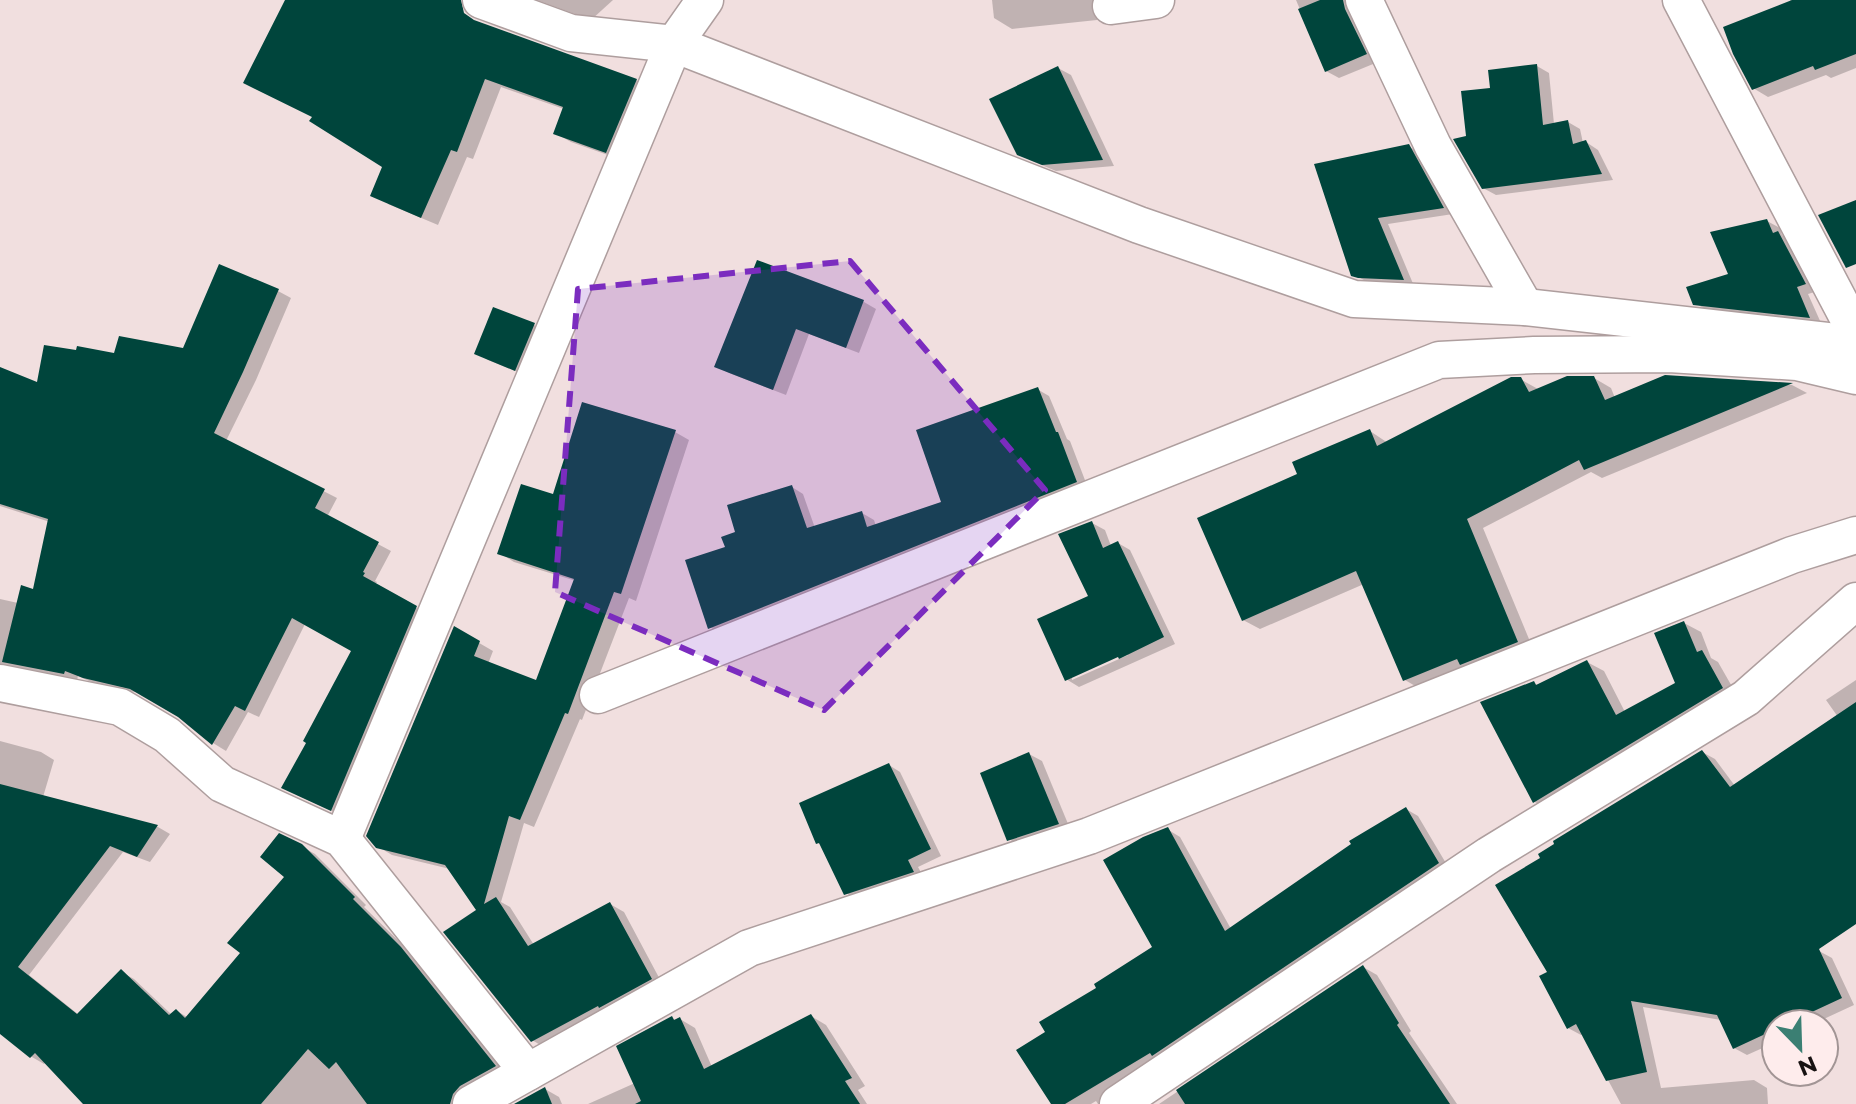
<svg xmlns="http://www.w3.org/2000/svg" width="1856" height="1104" viewBox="0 0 1856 1104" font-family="Montserrat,sans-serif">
	<rect width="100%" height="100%" fill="#f1dfdf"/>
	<!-- shadow -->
	<g fill="#0003" fill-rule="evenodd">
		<polygon points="286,0 412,0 636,80 651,89 622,160 571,142 555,133 564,109 501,87 473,159 467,157 438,225 388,204 385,166 314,118"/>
		<polygon points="537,0 613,0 591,20"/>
		<polygon points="992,0 1095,0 1097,20 1012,29 994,18"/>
		<polygon points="1296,0 1355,0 1378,62 1339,78 1326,71"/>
		<polygon points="1790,0 1856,0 1856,68 1831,78 1826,75 1768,97 1753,88 1791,3"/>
		<polygon points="1537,66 1549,73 1554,124 1568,122 1580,129 1583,143 1586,142 1598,150 1613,180 1496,195 1483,188 1468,137 1493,90"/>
		<polygon points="1058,68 1071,75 1114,166 1056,171 1032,161 1019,154"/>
		<polygon points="1408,146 1420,153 1453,214 1388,224 1414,286 1371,284 1353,274"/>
		<polygon points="1767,221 1780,228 1782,235 1791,240 1818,291 1808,294 1821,323 1708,311 1695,303 1731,276"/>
		<polygon points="758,263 864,302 876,309 859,353 809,334 786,395 729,373 716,366"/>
		<polygon points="278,291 291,298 256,380 226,441 337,498 327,517 391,551 375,581 377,582 375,585 429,615 345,817 297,795 353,650 305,624 259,717 248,712 226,751 213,743 179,716 140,693 98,685 78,676 77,680 0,674 0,599 18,603 35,592 50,522 0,506 0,369 38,384 116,356 184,350"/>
		<polygon points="534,325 546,332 528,376 488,360 476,353"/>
		<polygon points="1666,377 1792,385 1807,393 1602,478 1591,472 1483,528 1534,651 1422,690 1405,680 1364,584 1260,629 1243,620 1300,475 1370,431 1388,443 1520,379 1538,389 1594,378 1611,388 1615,398"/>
		<polygon points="1037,389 1049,396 1067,439 1070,441 1088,488 721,634 710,627 728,548 738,533 792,487 803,494 815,528 862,513 874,520 876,526 944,503"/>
		<polygon points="675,432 689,440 636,601 629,598 582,720 580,719 534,827 524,823 501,902 510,907 534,945 610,904 624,912 664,987 547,1049 532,1040 478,911 450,869 392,855 377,846 455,629 493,651 488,664 537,683 576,581 514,562 500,553 554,497"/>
		<path d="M1092 523 1105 530 1111 546 1118 543 1130 550 1175 644 1079 687 1066 679 1091 597ZM1126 651 1128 655 1072 680V676Z"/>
		<polygon points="1684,623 1701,632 1711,658 1718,662 1738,697 1551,812 1535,802 1534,683 1539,686 1587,662 1604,671 1625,712 1678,684"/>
		<polygon points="1856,680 1856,873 1740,954 1819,951 1832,958 1854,1005 1813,1024 1776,1024 1776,1042 1747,1055 1734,1048 1721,1020 1643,1007 1661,1088 1754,1080 1767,1088 1768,1104 1621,1104 1583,1034 1581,1035 1568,1028 1550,973 1702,752 1715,759 1735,786 1838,717 1826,700"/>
		<polygon points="0,741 41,752 54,760 43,797 158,827 170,834 150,862 123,852 29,975 79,1015 121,972 134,979 172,1015 177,1011 187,1017 242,953 287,877 301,846 315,854 366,905 364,907 414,956 507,1073 464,1104 86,1104 46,1062 44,1064 32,1057 0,1031"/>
		<polygon points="1029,754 1042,761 1071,831 1022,847 1009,839"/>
		<polygon points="889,765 900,772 941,856 918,867 924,878 857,900 846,893 822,845 818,843"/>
		<polygon points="1406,809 1418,816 1450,870 1110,1104 1098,1104 1096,1101 1091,1104 1053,1104 1047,1032 1099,988 1155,948 1167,829 1180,837 1231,929"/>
		<polygon points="1363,967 1377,975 1411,1031 1409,1033 1457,1104 1159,1104"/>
		<polygon points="811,1016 826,1025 865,1086 858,1090 867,1104 588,1104 635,1083 672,1018 677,1021 680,1019 695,1028 712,1067"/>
		<polygon points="545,1089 559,1097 562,1104 518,1104"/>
	</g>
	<!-- building -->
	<g fill="#00453c">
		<polygon points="285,0 461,0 464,13 474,20 637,79 606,153 553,134 563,107 485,79 457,152 451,150 421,218 370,196 382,167 309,121 312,117 243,83"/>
		<polygon points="1320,0 1343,0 1345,9 1367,54 1325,72 1298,9"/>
		<polygon points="1792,0 1856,0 1856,54 1815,70 1813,66 1752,90 1733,54 1723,27"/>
		<polygon points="1537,64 1543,125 1568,120 1573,144 1586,140 1602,174 1482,189 1453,139 1466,136 1461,91 1490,88 1488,70"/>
		<polygon points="1058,66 1103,160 1042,165 1017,155 989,99"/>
		<polygon points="1409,144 1444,208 1378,218 1404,280 1358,278 1351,276 1314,164"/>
		<polygon points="1856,200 1856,264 1846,268 1818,215"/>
		<polygon points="1767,219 1773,233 1778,231 1806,284 1797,287 1810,318 1693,305 1686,287 1728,274 1710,232"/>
		<polygon points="757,260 864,300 846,348 796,329 773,390 714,367"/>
		<polygon points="219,264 279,289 243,372 214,433 325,489 315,508 379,542 363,572 365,573 363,576 417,606 331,811 281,788 306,743 303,741 351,651 292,618 245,711 235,706 212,745 178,717 130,689 83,678 65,671 64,674 2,662 21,585 33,589 48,519 0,504 0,367 37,382 44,345 76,350 77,346 114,353 119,336 183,348"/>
		<polygon points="493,307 535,323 515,371 474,354"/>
		<polygon points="1665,375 1793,383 1584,470 1579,460 1467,519 1518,642 1460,665 1457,659 1403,681 1356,571 1242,621 1197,518 1297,474 1292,462 1370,429 1377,446 1511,377 1521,377 1529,392 1567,376 1594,376 1605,400"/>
		<polygon points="1038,387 1056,432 1058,432 1077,482 708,629 685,560 725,547 721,537 735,532 727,505 792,485 807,528 862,511 867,527 941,502 916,430"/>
		<polygon points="582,402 676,430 621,594 614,592 568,714 565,713 520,820 509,816 484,904 496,897 528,946 610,902 652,979 599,1008 598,1006 531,1042 443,932 476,910 445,865 376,848 366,836 454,626 480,641 474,656 536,680 574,579 497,554 521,484 553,494"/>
		<polygon points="1092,521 1103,548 1118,541 1164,637 1119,659 1118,657 1065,681 1037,619 1088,596 1058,534"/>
		<polygon points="1684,621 1697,652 1702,650 1723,688 1533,803 1480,702 1534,681 1536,685 1587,660 1616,715 1675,683 1654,633"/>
		<polygon points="1856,702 1856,924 1819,949 1842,998 1786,1024 1776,1024 1776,1029 1733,1049 1717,1015 1631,1001 1647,1072 1606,1081 1576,1024 1567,1029 1539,976 1547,972 1495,885 1540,858 1538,854 1554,844 1553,841 1702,750 1730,787"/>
		<polygon points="1029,752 1059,824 1007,841 980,773"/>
		<polygon points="889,763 931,849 908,860 914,872 844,895 819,843 816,844 799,803"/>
		<polygon points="0,784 158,825 137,857 110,846 18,967 77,1014 121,969 169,1015 176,1009 185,1018 240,953 227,943 284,877 260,857 279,833 302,844 355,897 353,899 401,947 496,1066 460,1086 453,1094 450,1104 367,1104 336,1062 329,1069 308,1049 261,1104 83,1104 35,1053 30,1058 0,1034"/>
		<polygon points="1406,807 1439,863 1152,1056 1150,1053 1065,1104 1051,1104 1016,1050 1045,1032 1039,1022 1096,988 1094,984 1152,947 1103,860 1143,837 1168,827 1225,931 1351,844 1349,841"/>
		<polygon points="1363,965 1399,1023 1397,1025 1450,1104 1185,1104 1176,1090"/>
		<polygon points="811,1014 852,1078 845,1081 860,1104 635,1104 641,1101 616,1046 672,1016 674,1020 680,1017 704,1069"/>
		<polygon points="545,1087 552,1104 514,1104"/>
	</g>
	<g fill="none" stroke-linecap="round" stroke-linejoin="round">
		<!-- street casing -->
		<g stroke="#ae9e9e" stroke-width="39">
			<g id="street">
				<polyline points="481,0 571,33 674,44 1139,225 1354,299 1525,307 1856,344"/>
				<polyline points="1364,0 1433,146 1525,307"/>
				<polyline points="1681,0 1856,333"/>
				<polyline points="1111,6 1156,0"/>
				<polyline points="0,683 120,707 167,735 222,784 342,839 528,1072"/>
				<polyline points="598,695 1439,360 1534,355 1669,354 1797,362 1856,376"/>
				<polyline points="342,839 674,44 705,0"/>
				<polyline points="471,1104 749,948 1089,836 1792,555 1856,535"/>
				<polyline points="1118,1104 1489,855 1746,698 1856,601"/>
			</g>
		</g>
		<!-- street -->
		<use href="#street" stroke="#fff" stroke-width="36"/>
	</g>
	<!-- marked area -->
	<path fill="#7b2cbf" fill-opacity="0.2" stroke="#7b2cbf" stroke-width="6" stroke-dasharray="16 10" stroke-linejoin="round" d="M850 261 1045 490 824 710 555 592 578 289Z"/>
	<!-- north arrow -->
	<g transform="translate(1800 1048) rotate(157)"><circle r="38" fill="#feecec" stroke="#a29595" stroke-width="2"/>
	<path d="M0-6L14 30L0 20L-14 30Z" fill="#3b7f73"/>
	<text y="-12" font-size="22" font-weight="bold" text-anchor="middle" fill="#181212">N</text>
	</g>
</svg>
